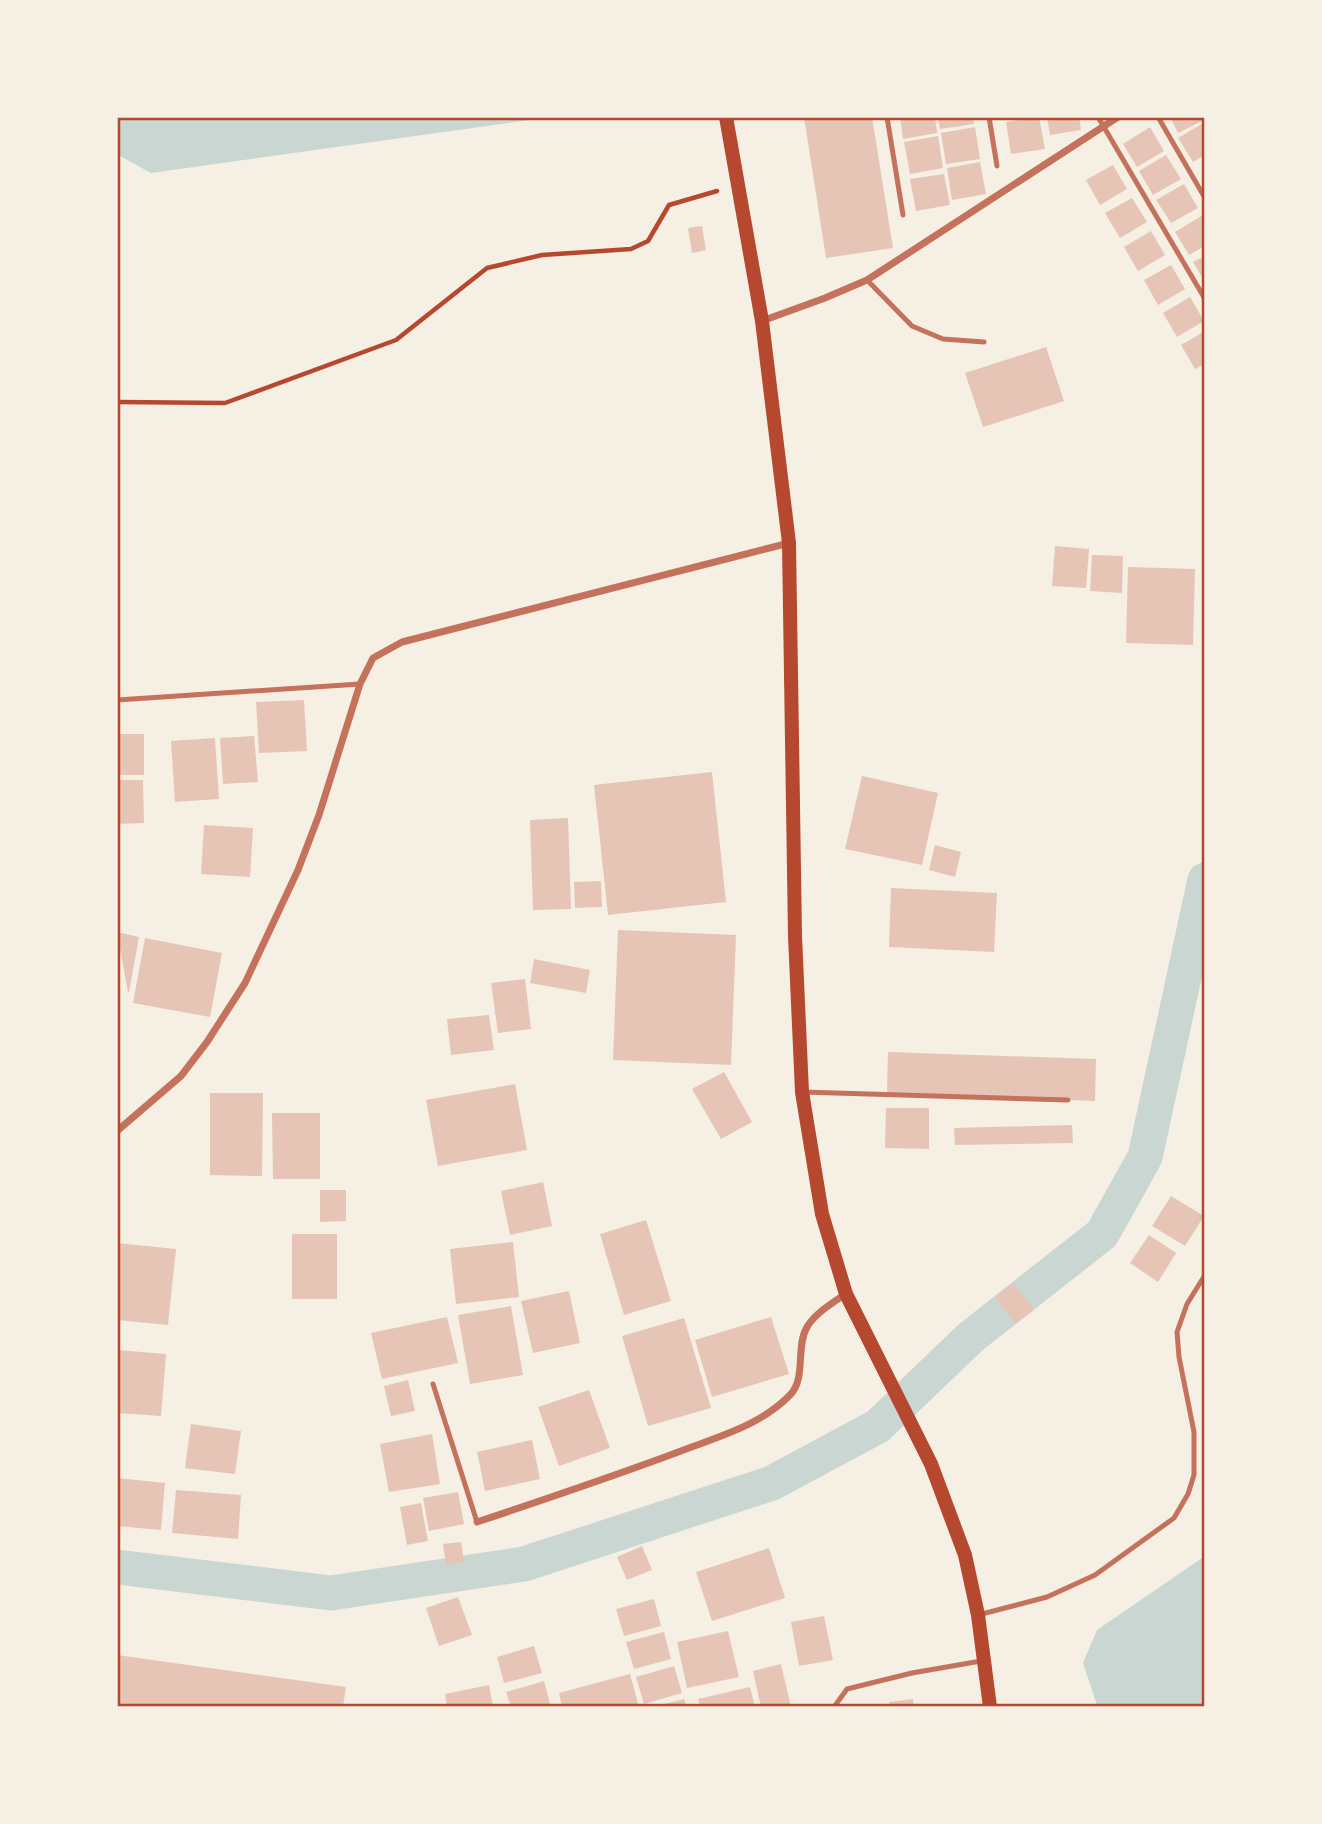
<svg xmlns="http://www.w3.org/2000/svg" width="1322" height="1824" viewBox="0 0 1322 1824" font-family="Roboto,sans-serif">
	<rect width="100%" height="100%" fill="#f6efe4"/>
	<!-- water -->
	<g fill="#c9d6d2">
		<polygon points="118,117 551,117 151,173 120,156"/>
		<polygon points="1205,1556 1205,1707 1097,1705 1083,1663 1097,1630"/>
	</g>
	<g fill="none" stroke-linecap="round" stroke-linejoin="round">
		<!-- canal -->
		<polyline stroke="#c9d6d2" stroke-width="35" points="117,1567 331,1593 524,1564 772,1483 878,1426 971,1337 1102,1234 1145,1157 1205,880"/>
	</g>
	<!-- building -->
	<g fill="#e6c5b7">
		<polygon points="804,117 872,117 893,248 826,258"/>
		<polygon points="900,117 935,117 937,133 903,139"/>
		<polygon points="938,117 973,117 974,124 940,129"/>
		<polygon points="1039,117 1045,149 1011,154 1006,122"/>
		<polygon points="1047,117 1079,117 1081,130 1050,135"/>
		<polygon points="1170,117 1200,117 1202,121 1178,133"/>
		<polygon points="1205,122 1205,155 1193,162 1178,138"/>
		<polygon points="975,127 980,159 946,164 941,133"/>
		<polygon points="1150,127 1164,151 1137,167 1123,144"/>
		<polygon points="938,136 943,168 910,174 904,142"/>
		<polygon points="1166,155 1181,179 1153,195 1139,171"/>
		<polygon points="980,162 986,194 952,200 947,168"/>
		<polygon points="1113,165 1127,189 1100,205 1086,180"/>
		<polygon points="944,174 950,205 916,211 910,179"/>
		<polygon points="1184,184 1198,208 1171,223 1156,200"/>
		<polygon points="1132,198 1147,222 1120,238 1105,213"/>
		<polygon points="1203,215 1205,219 1205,246 1189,255 1175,232"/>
		<polygon points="702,226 706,250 692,253 688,228"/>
		<polygon points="1151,231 1165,255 1138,271 1124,247"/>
		<polygon points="1205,256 1205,282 1193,262"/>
		<polygon points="1171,265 1185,289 1158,305 1144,280"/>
		<polygon points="1190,297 1204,321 1177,337 1163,313"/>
		<polygon points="1205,331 1205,364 1195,369 1181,345"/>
		<polygon points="1046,347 1064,401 983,427 965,373"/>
		<polygon points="1055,546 1089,549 1086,588 1052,586"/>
		<polygon points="1092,555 1123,556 1122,593 1090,591"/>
		<polygon points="1128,567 1195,569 1193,645 1126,643"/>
		<polygon points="304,700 307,751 259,753 256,702"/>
		<rect x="117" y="734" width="27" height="41"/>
		<polygon points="254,736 258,782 223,784 220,738"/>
		<polygon points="215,738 219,799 175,802 171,741"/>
		<polygon points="712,772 726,902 608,915 594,785"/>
		<polygon points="862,776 938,793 922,865 845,849"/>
		<polygon points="117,780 143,780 144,823 117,824"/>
		<polygon points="568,818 571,909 533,910 530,820"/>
		<polygon points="204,825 253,828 250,877 201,874"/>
		<polygon points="935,845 961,852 955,877 929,870"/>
		<polygon points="601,881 602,907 575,908 574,882"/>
		<polygon points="891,888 997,893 994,952 889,947"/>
		<polygon points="618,930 736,935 731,1065 613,1060"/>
		<polygon points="117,932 139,937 129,992 128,992"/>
		<polygon points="145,938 222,953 210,1017 133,1003"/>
		<polygon points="534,959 590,970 586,993 530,983"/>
		<polygon points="525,979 531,1029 498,1033 491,983"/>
		<polygon points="489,1015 494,1050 451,1055 447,1019"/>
		<polygon points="888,1052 1096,1059 1095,1101 887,1093"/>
		<polygon points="724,1072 752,1122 721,1139 692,1089"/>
		<polygon points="515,1084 527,1150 438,1166 426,1100"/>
		<polygon points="210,1093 263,1093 262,1176 210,1175"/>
		<polygon points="886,1108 929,1108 929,1149 885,1148"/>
		<polygon points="272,1113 320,1113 320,1179 273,1179"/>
		<polygon points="1072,1125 1073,1143 955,1145 954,1128"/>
		<polygon points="543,1182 552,1226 510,1235 501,1191"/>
		<polygon points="320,1190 346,1190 346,1221 320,1222"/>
		<polygon points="1171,1196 1204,1216 1185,1246 1152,1226"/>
		<polygon points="646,1220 671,1301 624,1315 600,1234"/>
		<rect x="292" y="1234" width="45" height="65"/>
		<polygon points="1149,1235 1176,1253 1158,1282 1130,1263"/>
		<polygon points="513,1242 519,1297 456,1304 450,1249"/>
		<polygon points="117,1243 176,1249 168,1325 117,1320"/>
		<polygon points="1014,1283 1034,1310 1015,1324 995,1297"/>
		<polygon points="569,1291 580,1343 533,1353 521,1301"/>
		<polygon points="511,1306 523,1375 470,1384 458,1315"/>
		<polygon points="447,1317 458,1363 382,1379 371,1333"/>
		<polygon points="771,1317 789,1374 712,1397 695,1340"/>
		<polygon points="684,1318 711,1408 648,1426 622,1336"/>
		<polygon points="117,1350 166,1354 161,1416 117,1413"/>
		<polygon points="408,1380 415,1411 391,1416 384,1386"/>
		<polygon points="589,1390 610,1448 559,1466 538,1407"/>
		<polygon points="191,1424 241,1431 235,1474 185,1468"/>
		<polygon points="432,1434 440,1484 389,1492 380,1444"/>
		<polygon points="532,1440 540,1479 485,1491 477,1452"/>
		<polygon points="117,1478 165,1483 161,1530 117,1526"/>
		<polygon points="176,1490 241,1495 238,1539 172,1533"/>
		<polygon points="458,1492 464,1524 429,1531 423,1498"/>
		<polygon points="421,1503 428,1541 407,1545 400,1507"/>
		<polygon points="461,1542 464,1562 446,1565 443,1544"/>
		<polygon points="642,1546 652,1570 627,1580 617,1557"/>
		<polygon points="769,1548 785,1598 712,1621 696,1572"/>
		<polygon points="458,1597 472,1635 439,1646 426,1608"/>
		<polygon points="654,1599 661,1626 624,1636 616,1609"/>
		<polygon points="824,1616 833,1660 799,1666 791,1622"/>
		<polygon points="728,1631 739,1677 687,1688 677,1642"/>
		<polygon points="664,1632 671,1659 634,1669 626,1642"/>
		<polygon points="534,1646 542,1673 504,1683 497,1657"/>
		<polygon points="117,1655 346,1687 343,1707 117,1707"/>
		<polygon points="781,1664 791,1707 761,1707 753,1671"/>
		<polygon points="674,1666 682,1693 644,1704 636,1677"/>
		<polygon points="630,1674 639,1707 562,1707 559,1693"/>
		<polygon points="544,1681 551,1707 511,1707 506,1692"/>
		<polygon points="489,1685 493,1707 447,1707 445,1694"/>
		<polygon points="750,1687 755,1707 700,1707 698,1699"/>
		<polygon points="684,1699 687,1707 658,1707 657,1706"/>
		<polygon points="913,1699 914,1707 890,1707 889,1702"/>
	</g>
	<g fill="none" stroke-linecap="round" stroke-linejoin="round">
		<!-- path -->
		<polyline stroke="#b5482f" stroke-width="4.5" points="117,402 225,403 396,340 487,268 542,255 631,249 648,241 669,205 717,191"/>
		<!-- service -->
		<g stroke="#c5725c" stroke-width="5">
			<polyline points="887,117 903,215"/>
			<polyline points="989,117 997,166"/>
			<polyline points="1098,117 1205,299"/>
			<polyline points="1158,117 1205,198"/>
			<polyline points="867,280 912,326 943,339 984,342"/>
			<polyline points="117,700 360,684"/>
			<polyline points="802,1092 1068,1100"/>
			<polyline points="433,1384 477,1522"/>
			<polyline points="978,1615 1047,1597 1095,1575 1174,1518 1188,1494 1194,1475 1194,1432 1179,1357 1177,1332 1187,1304 1205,1275"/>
			<polyline points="834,1707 847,1689 912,1673 981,1661"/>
		</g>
		<!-- minor -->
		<g stroke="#c5725c" stroke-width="7">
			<polyline points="762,321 825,298 867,280 1118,117"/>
			<polyline points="117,1131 181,1076 207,1042 245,983 298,870 319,815 360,684 373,658 402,642 789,543"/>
			<path d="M477 1522C543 1500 608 1478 673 1454 713 1438 759 1427 790 1395 806 1379 796 1348 806 1329 813 1314 832 1304 845 1294"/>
		</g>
		<!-- secondary -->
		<polyline stroke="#b5482f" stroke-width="14" points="726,117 762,321 789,543 795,936 802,1092 822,1214 846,1294 931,1464 965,1555 978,1615 990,1707"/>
	</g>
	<!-- border -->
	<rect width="1322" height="1824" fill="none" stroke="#f6efe4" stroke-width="238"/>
	<rect x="119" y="119" width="1084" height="1586" fill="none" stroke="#b5482f" stroke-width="2.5"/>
</svg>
